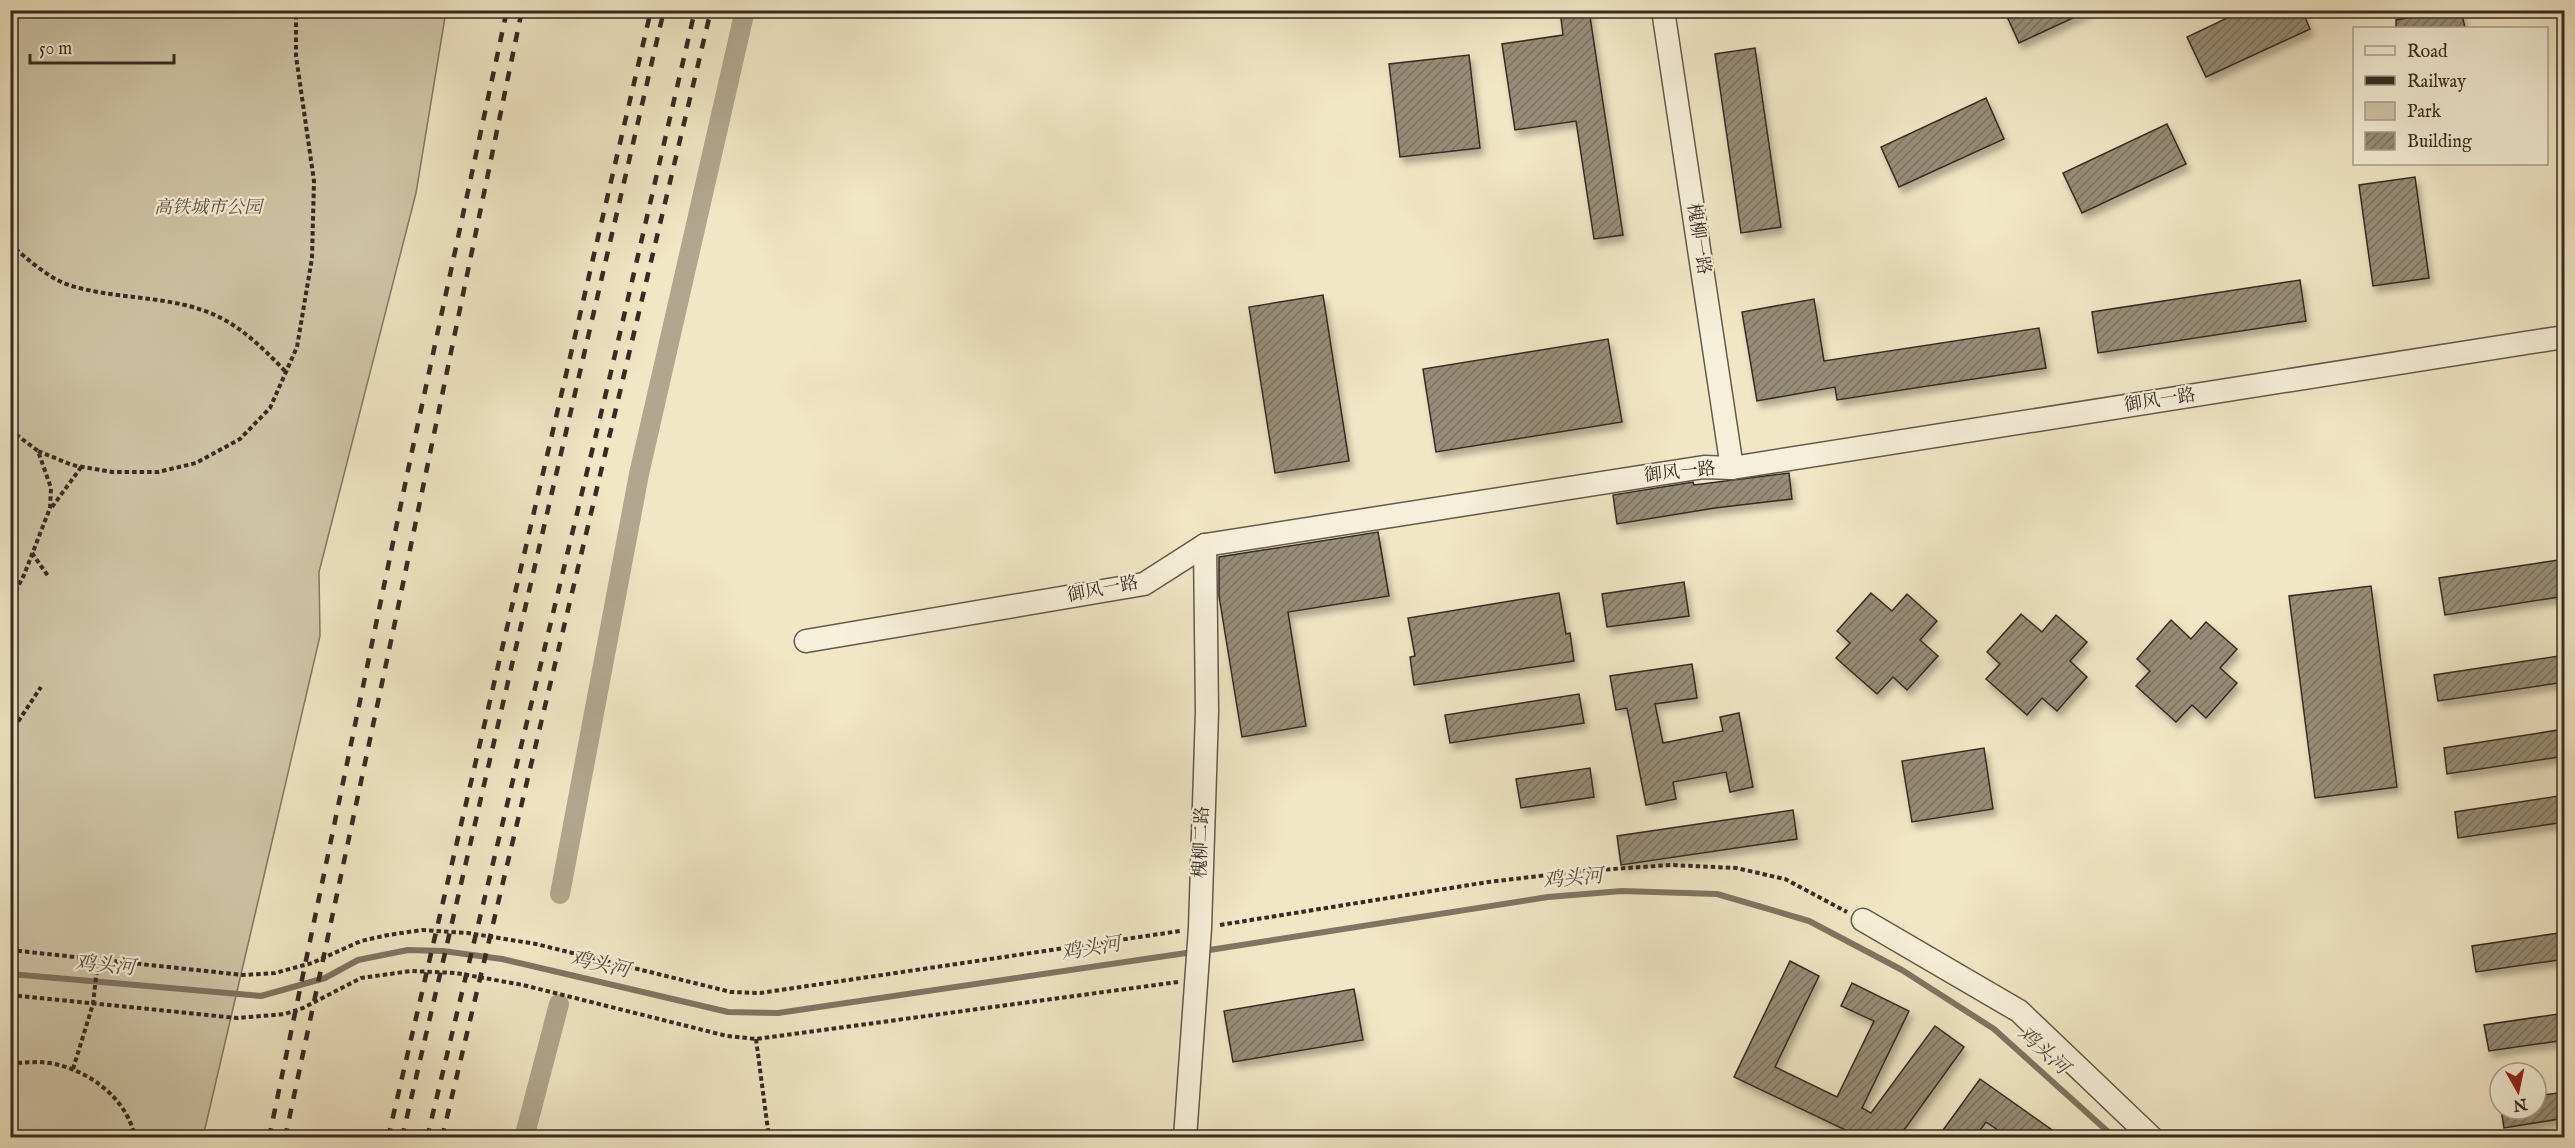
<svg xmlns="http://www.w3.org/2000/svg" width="2575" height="1148" viewBox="0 0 2575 1148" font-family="'IM FELL English','Noto Serif SC',serif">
	<defs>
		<pattern id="building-hatch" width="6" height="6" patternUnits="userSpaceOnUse" patternTransform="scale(1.5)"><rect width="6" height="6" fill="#978c77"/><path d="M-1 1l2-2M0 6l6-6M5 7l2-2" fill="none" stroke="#7c7361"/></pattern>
		<filter id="shadow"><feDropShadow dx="3.5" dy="6" stdDeviation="3" flood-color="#0004"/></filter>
	</defs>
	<rect width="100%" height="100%" fill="#f1e6c5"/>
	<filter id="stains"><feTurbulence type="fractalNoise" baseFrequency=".00333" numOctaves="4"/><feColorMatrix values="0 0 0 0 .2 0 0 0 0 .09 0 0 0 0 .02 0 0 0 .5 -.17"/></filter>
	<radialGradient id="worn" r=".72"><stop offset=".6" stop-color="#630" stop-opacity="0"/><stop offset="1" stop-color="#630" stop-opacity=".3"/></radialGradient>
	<!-- park -->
	<polygon fill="#d1c6a9" stroke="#837866" stroke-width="1.5" points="10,11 446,11 416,193 319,572 320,636 203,1137 11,1137"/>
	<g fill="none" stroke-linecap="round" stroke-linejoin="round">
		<!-- stream -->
		<g stroke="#7f7563" stroke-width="6">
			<polyline points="1203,951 1548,897 1622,891 1717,894 1809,921 1902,970 1994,1029 2115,1138"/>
			<polyline points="10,974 261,996 325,978 358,960 408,950 443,951 502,959 728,1012 778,1013 1193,952"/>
		</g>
		<!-- canal -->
		<g stroke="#b1a68e" stroke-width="20">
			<polyline points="560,894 639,474 745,10"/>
			<polyline points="524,1138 559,1004"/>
		</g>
	</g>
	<!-- building -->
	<g fill="url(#building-hatch)" stroke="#352b22" stroke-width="1.5" filter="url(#shadow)">
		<polygon points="1560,10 1589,10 1623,235 1594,239 1576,121 1515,130 1502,44 1563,35"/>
		<polygon points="2004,10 2090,10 2019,43"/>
		<polygon points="2244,10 2302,10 2310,29 2206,77 2187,37"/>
		<polygon points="2451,10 2461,10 2465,28 2396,28 2396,20"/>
		<polygon points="1755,48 1781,227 1741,233 1715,54"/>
		<polygon points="1469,55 1480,148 1400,157 1389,64"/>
		<polygon points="1986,98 2004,139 1899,187 1881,147"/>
		<polygon points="2167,124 2186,164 2082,213 2063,173"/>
		<polygon points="2415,177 2429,278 2373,286 2359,185"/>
		<polygon points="2300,280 2306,321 2098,353 2092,312"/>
		<polygon points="1323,295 1349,461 1275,473 1249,307"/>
		<polygon points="1814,299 1824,361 2039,328 2046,368 1837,400 1835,387 1757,401 1742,312"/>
		<polygon points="1608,339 1622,422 1436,452 1423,369"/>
		<polygon points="1789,473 1792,499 1715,508 1617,524 1613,495 1693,482 1694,485"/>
		<polygon points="1378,532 1389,596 1288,612 1306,726 1242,737 1219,596 1219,557"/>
		<polygon points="2565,559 2565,596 2445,615 2439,578"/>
		<polygon points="1684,582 1689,616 1607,627 1602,594"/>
		<polygon points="2371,586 2397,787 2315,798 2289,596"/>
		<polygon points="1559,593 1566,634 1570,633 1574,661 1414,685 1410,657 1415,656 1408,618"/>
		<polygon points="1871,593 1892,611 1907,594 1937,621 1920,640 1938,656 1907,690 1893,677 1877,694 1836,658 1850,643 1837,631"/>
		<polygon points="2021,614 2042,632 2056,615 2087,642 2070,661 2087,677 2057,711 2042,698 2027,715 1986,679 2000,664 1987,652"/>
		<polygon points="2171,620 2191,639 2206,622 2237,649 2220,668 2237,683 2206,718 2192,705 2176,722 2136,686 2150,671 2137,659"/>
		<polygon points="2565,655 2565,682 2438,701 2434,675"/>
		<polygon points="1692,664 1697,698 1655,704 1663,743 1723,731 1720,717 1739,713 1753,787 1730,792 1726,772 1673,782 1676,799 1646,805 1627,708 1616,710 1610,676"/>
		<polygon points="1579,694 1584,723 1450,743 1445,715"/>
		<polygon points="2565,729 2565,756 2447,774 2444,748"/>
		<polygon points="1984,748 1993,809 1912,822 1902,761"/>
		<polygon points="1590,768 1594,797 1521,808 1516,779"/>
		<polygon points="2565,795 2565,822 2458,838 2455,812"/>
		<polygon points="1793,810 1797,839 1621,865 1617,836"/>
		<polygon points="2565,932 2565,959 2476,972 2472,946"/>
		<polygon points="1790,961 1819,976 1775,1067 1837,1097 1874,1021 1841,1006 1852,983 1909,1011 1862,1108 1871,1113 1935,1026 1964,1047 1899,1137 1860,1137 1734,1077"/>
		<polygon points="1354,989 1363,1040 1233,1062 1224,1011"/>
		<polygon points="2565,1013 2565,1040 2489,1051 2484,1025"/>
		<polygon points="1980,1079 2062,1137 2008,1137 1986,1122 1975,1137 1938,1137"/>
		<polygon points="2565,1092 2565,1118 2504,1128 2501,1109 2536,1109 2536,1096"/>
	</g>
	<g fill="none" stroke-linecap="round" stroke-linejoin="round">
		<!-- minor casing -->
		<g stroke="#645a4b" stroke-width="25">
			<g id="minor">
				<polyline points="1663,10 1732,468"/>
				<polyline points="806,641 1144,584 1205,545 1704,467 1732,468 2564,337"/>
				<polyline points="1863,920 2019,1011 2152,1138"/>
				<polyline points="1185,1138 1200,928 1207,712 1205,545"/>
			</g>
		</g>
		<!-- path -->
		<g stroke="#352b22" stroke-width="4" stroke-dasharray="4.5 3" stroke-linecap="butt">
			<path d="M10 244C26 258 46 276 66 284 110 299 158 295 202 310 236 321 261 346 286 372"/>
			<polyline points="10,430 38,451 51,488 50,508 24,575 10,602"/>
			<polyline points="38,451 72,465 112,472 158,472 196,463 240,439 270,408 297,347 312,258 314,181 296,56 296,10"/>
			<polyline points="52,507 82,466"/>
			<polyline points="32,553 48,576"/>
			<polyline points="10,734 41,687"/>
			<polyline points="1220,925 1488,882 1583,871 1671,865 1736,868 1785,879 1847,912"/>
			<polyline points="10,950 243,975 275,973 312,963 361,941 388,935 422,930 468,933 536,944 731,992 760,993 1180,931"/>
			<polyline points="10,995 237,1018 285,1014 303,1008 361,978 411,971 456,973 523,985 727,1036 756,1039 1178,982"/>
			<polyline points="756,1039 769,1138"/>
			<path d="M10 1063C20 1063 29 1062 39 1062 81 1064 127 1095 135 1138"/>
			<polyline points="73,1069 93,1004 98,959"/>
		</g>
		<!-- minor -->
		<use href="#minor" stroke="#f6efd9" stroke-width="22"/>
		<!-- rail -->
		<g stroke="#352b22" stroke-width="4.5" stroke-dasharray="10 10" stroke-linecap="butt">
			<polyline points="269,1138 411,456 507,10"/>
			<polyline points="285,1138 395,622 522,10"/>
			<polyline points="388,1138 651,10"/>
			<polyline points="402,1138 664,10"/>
			<polyline points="427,1138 610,376 695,10"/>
			<polyline points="442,1138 711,10"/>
		</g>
	</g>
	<g text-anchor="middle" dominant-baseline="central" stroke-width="4.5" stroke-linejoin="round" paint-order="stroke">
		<!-- park labels -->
		<g font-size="18" font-style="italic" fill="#5c5244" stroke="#f6efd9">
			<text x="208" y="208">高铁城市公园</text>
		</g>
		<!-- street labels -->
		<g font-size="18" fill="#352b22" stroke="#f6efd9">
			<text transform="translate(1698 239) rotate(81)">槐柳一路</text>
			<text transform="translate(2160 401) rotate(-9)">御风一路</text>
			<text transform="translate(1680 473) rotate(-6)">御风一路</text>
			<text transform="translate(1103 590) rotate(-11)">御风一路</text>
			<text transform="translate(1202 842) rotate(-88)">槐柳二路</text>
		</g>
		<!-- water labels -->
		<g font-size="20" font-style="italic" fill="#5a5042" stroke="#f6efd9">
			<text transform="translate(1573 879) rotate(-5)">鸡头河</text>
			<text transform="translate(1091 949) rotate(-9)">鸡头河</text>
			<text transform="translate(600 965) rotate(13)">鸡头河</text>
			<text transform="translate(105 966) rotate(5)">鸡头河</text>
			<text transform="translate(2043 1051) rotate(42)">鸡头河</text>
		</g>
	</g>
	<!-- margin -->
	<rect width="2575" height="1148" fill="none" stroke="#f1e6c5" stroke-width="36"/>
	<rect x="12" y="12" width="2551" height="1124" fill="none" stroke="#352b22" stroke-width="3"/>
	<rect x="18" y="18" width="2539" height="1112" fill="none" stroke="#352b22" stroke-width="1.5"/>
	<!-- legend -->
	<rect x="2353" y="27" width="195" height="138" fill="#f6efd9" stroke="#a9a190" stroke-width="1.5"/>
	<rect x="2365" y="46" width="30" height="9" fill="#f6efd9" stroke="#a9a190" stroke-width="1.5"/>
	<text x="2407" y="57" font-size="18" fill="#352b22">Road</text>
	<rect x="2365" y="76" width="30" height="9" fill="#352b22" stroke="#a9a190" stroke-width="1.5"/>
	<text x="2407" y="87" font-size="18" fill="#352b22">Railway</text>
	<rect x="2365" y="102" width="30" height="18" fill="#d1c6a9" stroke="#a9a190" stroke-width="1.5"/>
	<text x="2407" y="117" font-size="18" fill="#352b22">Park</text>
	<rect x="2365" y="132" width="30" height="18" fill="url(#building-hatch)" stroke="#a9a190" stroke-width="1.5"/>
	<text x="2407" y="147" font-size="18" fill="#352b22">Building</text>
	<!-- north arrow -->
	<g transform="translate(2518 1091) rotate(171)"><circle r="28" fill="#f6efd9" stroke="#a9a190" stroke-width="1.5"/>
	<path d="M0-4.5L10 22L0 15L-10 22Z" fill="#8f2418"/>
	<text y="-9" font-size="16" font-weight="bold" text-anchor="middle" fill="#352b22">N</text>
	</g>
	<!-- scale -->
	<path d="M30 54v9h144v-9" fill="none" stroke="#352b22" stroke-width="3"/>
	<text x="39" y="54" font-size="18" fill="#352b22" stroke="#f6efd9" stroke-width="4.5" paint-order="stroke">50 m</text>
	<rect width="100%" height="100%" filter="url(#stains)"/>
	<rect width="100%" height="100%" fill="url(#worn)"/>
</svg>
